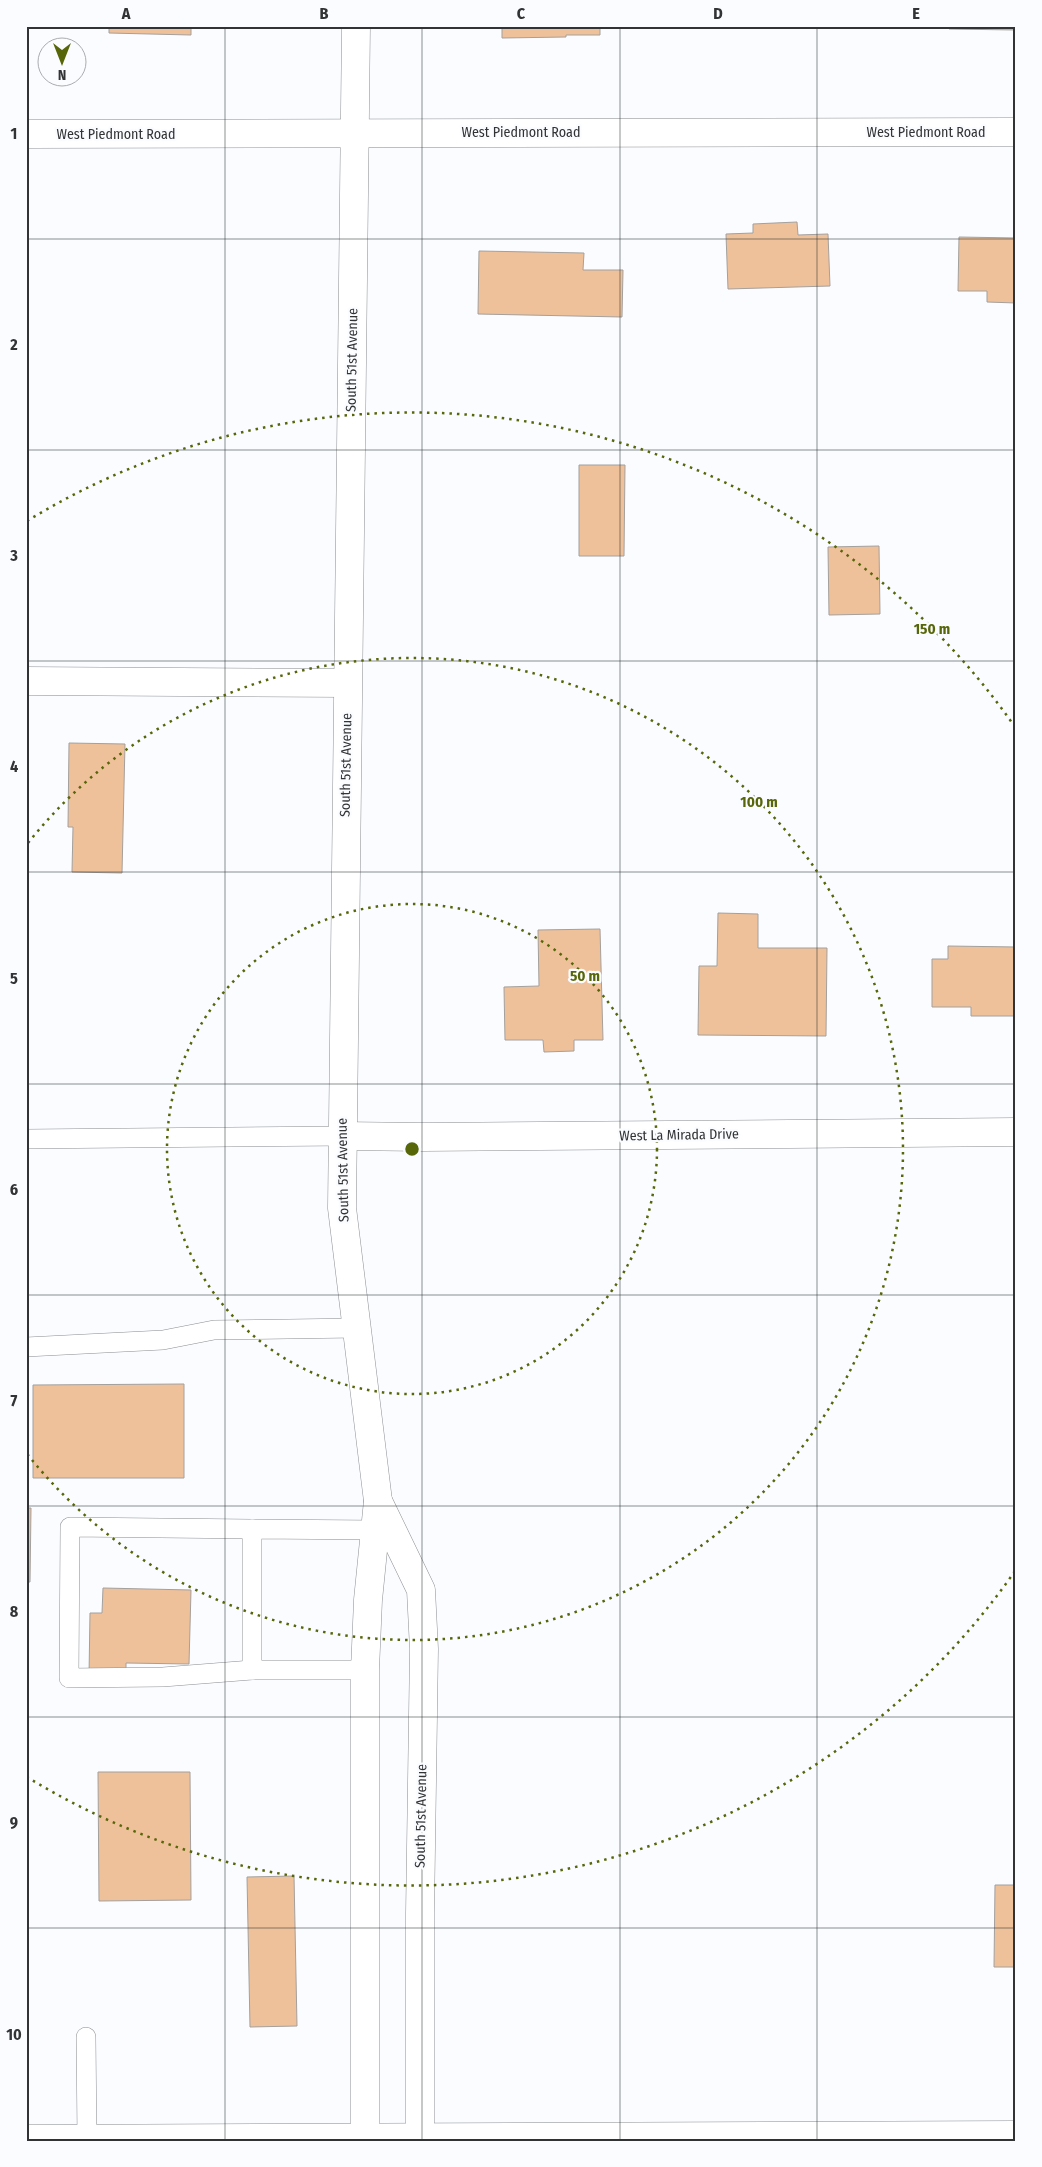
<svg xmlns="http://www.w3.org/2000/svg" width="1042" height="2167" viewBox="0 0 1042 2167" font-family="'Fira Sans Condensed',sans-serif">
	<rect width="100%" height="100%" fill="#fafcff"/>
	<!-- building -->
	<g fill="#efc19a" stroke="#a4a09d">
		<polygon points="109,26 191,26 191,35 109,33"/>
		<polygon points="502,26 600,26 600,35 566,35 566,37 502,38"/>
		<polygon points="727,26 809,26 727,27"/>
		<polygon points="949,26 1016,26 1016,30 949,29"/>
		<polygon points="797,222 798,235 828,234 830,286 728,289 726,234 753,233 753,224"/>
		<polygon points="959,237 1016,238 1016,303 987,302 987,291 958,291"/>
		<polygon points="479,251 584,253 583,270 623,270 622,317 478,314"/>
		<polygon points="579,465 625,465 624,556 579,556"/>
		<polygon points="879,546 880,614 829,615 828,547"/>
		<polygon points="69,743 125,744 122,873 72,872 73,827 68,827"/>
		<polygon points="718,913 758,914 758,948 827,948 826,1036 698,1035 699,966 717,966"/>
		<polygon points="600,929 603,1040 574,1040 574,1051 544,1052 543,1040 505,1040 504,987 539,986 538,930"/>
		<polygon points="948,946 1016,947 1016,1016 971,1016 971,1007 932,1007 932,959 948,959"/>
		<polygon points="1015,1257 1016,1257 1016,1370 1014,1370"/>
		<polygon points="184,1384 184,1478 33,1478 33,1385"/>
		<polygon points="26,1508 31,1508 30,1582 26,1582"/>
		<polygon points="103,1588 191,1590 189,1664 126,1663 126,1676 89,1676 90,1613 102,1613"/>
		<polygon points="98,1772 190,1772 191,1900 99,1901"/>
		<polygon points="294,1876 297,2026 250,2027 247,1877"/>
		<polygon points="995,1885 1016,1885 1016,1967 994,1967"/>
	</g>
	<g fill="none" stroke-linecap="round" stroke-linejoin="round">
		<!-- service casing -->
		<g stroke="#8c8e91" stroke-width="20">
			<g id="service">
				<polyline points="26,1139 342,1136"/>
				<polyline points="26,1347 163,1340 214,1330 356,1328"/>
				<polyline points="252,1529 70,1527 69,1678 163,1677 252,1670"/>
				<polyline points="365,1670 252,1670 252,1529 375,1530"/>
				<polyline points="86,2037 87,2139"/>
			</g>
		</g>
		<!-- minor casing -->
		<g stroke="#8c8e91" stroke-width="29">
			<g id="minor">
				<polyline points="26,134 1016,132"/>
				<polyline points="26,681 347,683"/>
				<polyline points="342,1136 424,1137 1016,1132"/>
			</g>
		</g>
		<!-- secondary casing -->
		<g stroke="#8c8e91" stroke-width="29">
			<polyline id="secondary" points="26,2139 1016,2135"/>
		</g>
		<!-- primary casing -->
		<g stroke="#8c8e91" stroke-width="29">
			<g id="primary">
				<polyline points="356,26 342,1208 378,1501 368,1600 365,1670 365,2141"/>
				<polyline points="378,1501 421,1590 424,1649 420,1914 420,2141"/>
			</g>
		</g>
		<!-- service -->
		<use href="#service" stroke="#fff" stroke-width="19"/>
		<!-- minor -->
		<use href="#minor" stroke="#fff" stroke-width="28"/>
		<!-- secondary -->
		<use href="#secondary" stroke="#fff" stroke-width="28"/>
		<!-- primary -->
		<use href="#primary" stroke="#fff" stroke-width="28"/>
	</g>
	<!-- grid -->
	<path fill="none" stroke="#323334" stroke-width="1" stroke-opacity="0.55" d="M225 26V2141M422 26V2141M620 26V2141M817 26V2141M26 239H1016M26 450H1016M26 661H1016M26 872H1016M26 1084H1016M26 1295H1016M26 1506H1016M26 1717H1016M26 1928H1016"/>
	<!-- distance rings -->
	<g fill="none" stroke="#58660a" stroke-width="2.5" stroke-dasharray="2.5 5">
		<circle cx="412" cy="1149" r="245"/>
		<path d="M28 843A491 491 0 1 1 28 1455"/>
		<path d="M1015 1571A736 736 0 0 1 27 1777M27 521A736 736 0 0 1 1015 727"/>
	</g>
	<g text-anchor="middle" dominant-baseline="central" stroke-width="4.5" stroke-linejoin="round" paint-order="stroke">
		<!-- street labels -->
		<g font-size="14" fill="#323334" stroke="#fafcff">
			<text x="521" y="132">West Piedmont Road</text>
			<text x="926" y="132">West Piedmont Road</text>
			<text x="116" y="134">West Piedmont Road</text>
			<text transform="translate(352 360) rotate(-89)">South 51st Avenue</text>
			<text transform="translate(346 765) rotate(-89)">South 51st Avenue</text>
			<text transform="translate(679 1135) rotate(-1)">West La Mirada Drive</text>
			<text transform="translate(343 1170) rotate(-91)">South 51st Avenue</text>
			<text transform="translate(421 1816) rotate(-89)">South 51st Avenue</text>
		</g>
	</g>
	<circle cx="412" cy="1149" r="8" fill="#58660a" stroke="#fafcff" stroke-width="2.5"/>
	<g font-size="15" text-anchor="middle" font-weight="bold" fill="#58660a" stroke="#fafcff" stroke-width="4.5" stroke-linejoin="round" paint-order="stroke">
		<text x="932" y="634">150 m</text>
		<text x="759" y="807">100 m</text>
		<text x="585" y="981">50 m</text>
	</g>
	<!-- border -->
	<rect width="1042" height="2167" fill="none" stroke="#fafcff" stroke-width="55"/>
	<!-- north arrow -->
	<g transform="translate(62 62) rotate(180)"><circle r="24" fill="#fafcff" stroke="#aaacae"/>
	<path d="M0-4L9 19L0 12L-9 19Z" fill="#58660a"/>
	<text y="-8" font-size="14" font-weight="bold" text-anchor="middle" fill="#323334">N</text>
	</g>
	<rect x="28" y="28" width="986" height="2112" fill="none" stroke="#323334" stroke-width="2"/>
	<g font-size="16" text-anchor="middle" font-weight="bold" fill="#323334">
		<text x="126" y="19">A</text>
		<text x="324" y="19">B</text>
		<text x="521" y="19">C</text>
		<text x="718" y="19">D</text>
		<text x="916" y="19">E</text>
		<text x="14" y="139">1</text>
		<text x="14" y="350">2</text>
		<text x="14" y="561">3</text>
		<text x="14" y="772">4</text>
		<text x="14" y="984">5</text>
		<text x="14" y="1195">6</text>
		<text x="14" y="1406">7</text>
		<text x="14" y="1617">8</text>
		<text x="14" y="1828">9</text>
		<text x="14" y="2040">10</text>
	</g>
</svg>
